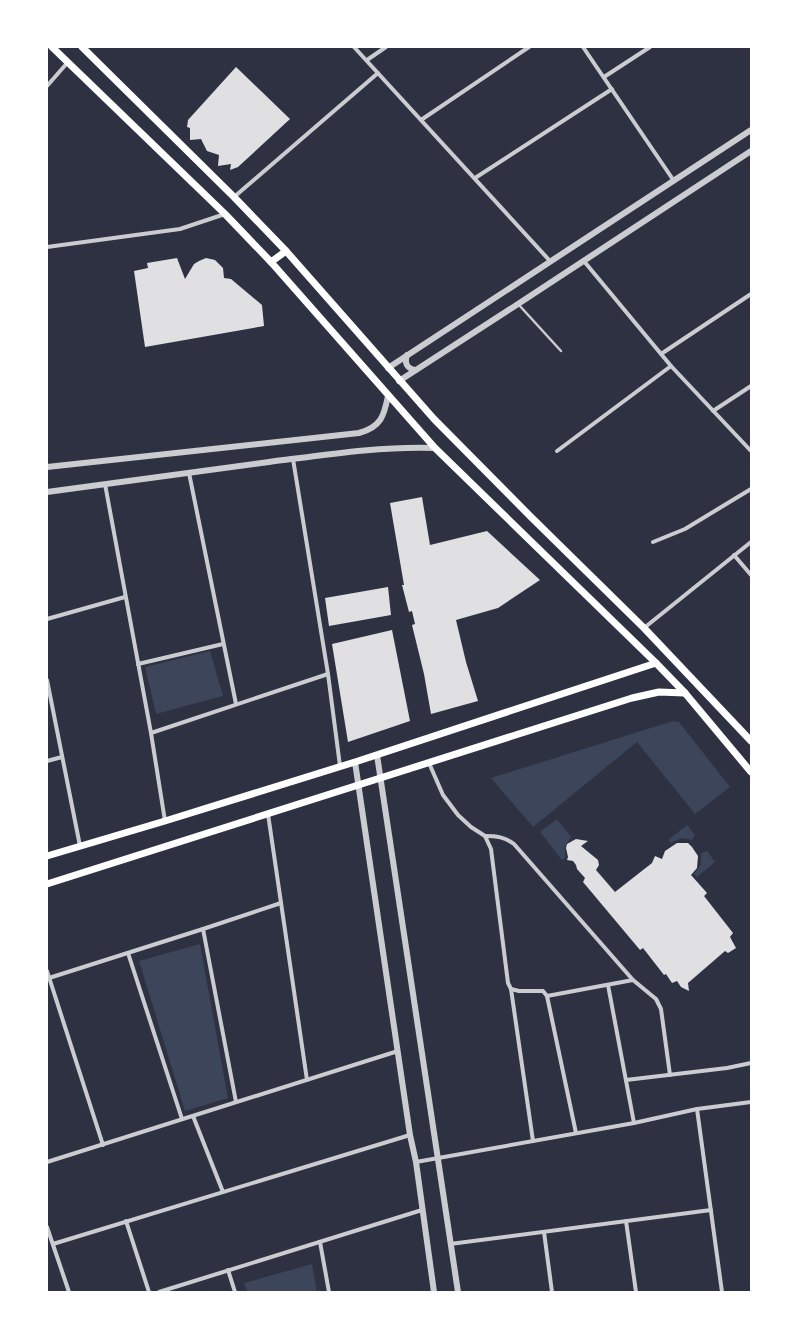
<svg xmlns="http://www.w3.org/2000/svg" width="798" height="1339" viewBox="0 0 798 1339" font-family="'Fira Sans',sans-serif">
	<rect width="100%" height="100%" fill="#2d3142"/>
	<!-- green -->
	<g fill="#3c4559">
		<polygon points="210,651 223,696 156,714 145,667"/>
		<polygon points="673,721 679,722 730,787 695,814 637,742 533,827 491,778"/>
		<polygon points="557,819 571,837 565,846 565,858 562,860 540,832"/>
		<polygon points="687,825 695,835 692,840 682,838 671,843 668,840"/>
		<polygon points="707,851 715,862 697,877 694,874 701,864 701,853"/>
		<polygon points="200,944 228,1098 185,1111 139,961"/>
		<polygon points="312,1264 317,1292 247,1292 244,1283"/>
	</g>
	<!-- building -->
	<g fill="#e0e0e3">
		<polygon points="236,67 290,119 238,167 230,170 231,164 218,166 219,155 207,151 201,139 190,140 190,128 187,127 188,120"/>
		<polygon points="177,258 185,279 194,264 199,261 206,258 215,260 223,268 224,278 231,279 262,305 264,326 145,347 134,271 148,268 147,263"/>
		<polygon points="422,497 430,545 487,531 540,580 498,608 456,620 466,662 478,701 431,714 424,674 412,625 415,624 412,611 409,612 402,585 404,585 390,503"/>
		<polygon points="388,587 391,615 329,626 325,598"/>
		<polygon points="392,630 410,721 348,742 332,644"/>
		<polygon points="576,839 588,841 581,846 598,860 599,865 596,870 615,892 652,863 655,856 662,859 665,851 677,843 688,843 692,847 698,856 697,868 691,875 707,893 704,896 733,933 730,937 736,948 728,953 725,951 688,983 689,991 681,987 677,981 672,983 666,974 664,975 643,948 640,950 583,882 585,878 577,869 576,865 573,861 567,860 568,857 566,848 567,844"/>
	</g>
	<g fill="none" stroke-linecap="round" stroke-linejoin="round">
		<!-- service -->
		<polyline stroke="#caccd0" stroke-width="2.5" points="519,305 561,351"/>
		<!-- minor -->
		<g stroke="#caccd0" stroke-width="4">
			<polyline points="354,47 550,261"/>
			<polyline points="583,47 674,181"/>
			<polyline points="367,60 386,47"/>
			<polyline points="604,77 650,47"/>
			<polyline points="47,86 68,62"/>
			<polyline points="421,120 529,47"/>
			<polyline points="475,178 612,89"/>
			<polyline points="234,197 378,73"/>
			<polyline points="47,247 180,229 225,214"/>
			<polyline points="583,260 671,366 751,451"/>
			<polyline points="661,354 751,294"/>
			<polyline points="713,411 751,386"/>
			<polyline points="557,451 671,366"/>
			<polyline points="293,459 328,674 340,766"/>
			<polyline points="189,473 236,704"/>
			<polyline points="105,484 151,733 165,821"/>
			<polyline points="653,542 685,529 751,489"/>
			<polyline points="734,555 751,575"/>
			<polyline points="47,619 125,597"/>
			<polyline points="644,628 751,542"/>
			<polyline points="138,664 223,644"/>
			<polyline points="47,680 80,846"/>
			<polyline points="151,733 328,674"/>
			<polyline points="47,761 62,757"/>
			<polyline points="429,763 443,795 458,815 471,827 485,836 491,849 508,983 511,989 519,991 543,991 547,996 576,1133"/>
			<polyline points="268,814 307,1080"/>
			<path d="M485 836C496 836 505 837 514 844L633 980 656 999 661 1009 670 1075"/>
			<polyline points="203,929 236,1102"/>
			<polyline points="128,953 182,1119"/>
			<polyline points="47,971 103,1145"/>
			<polyline points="49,978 203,929 281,903"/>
			<polyline points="608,985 634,1123"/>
			<polyline points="511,989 533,1141"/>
			<polyline points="547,996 633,980"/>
			<polyline points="626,1080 727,1068 751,1063"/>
			<polyline points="697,1109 722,1292"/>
			<polyline points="193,1116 223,1192"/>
			<polyline points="47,1162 398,1051"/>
			<polyline points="416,1162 634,1123 697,1109 751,1102"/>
			<polyline points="126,1221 149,1292"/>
			<polyline points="626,1221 636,1292"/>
			<polyline points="47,1227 69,1292"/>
			<polyline points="544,1232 552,1292"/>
			<polyline points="320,1242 329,1292"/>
			<polyline points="53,1244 410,1135"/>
			<polyline points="450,1244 711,1210"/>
			<polyline points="228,1270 235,1292"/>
			<polyline points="159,1292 422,1210"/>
		</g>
		<!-- tertiary -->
		<g stroke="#caccd0" stroke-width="6">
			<path d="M407 355C404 363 407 369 416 370"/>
			<polyline points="388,368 751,130"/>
			<polyline points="399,381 518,304 751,151"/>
			<path d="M47 467 359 433C381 427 384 416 388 396"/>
			<path d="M47 492C121 482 195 472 269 462 324 455 380 446 435 448"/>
			<polyline points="377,755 458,1292"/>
			<polyline points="355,762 410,1135 416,1162 434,1292"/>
		</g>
		<!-- secondary -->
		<g stroke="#fff" stroke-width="7">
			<polyline points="52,47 225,214 271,262 435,448 656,663 685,693 751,772"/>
			<polyline points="82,47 234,197 286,251 434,419 531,517 644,628 751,741"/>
			<polyline points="271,262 286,251"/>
			<polyline points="47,856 165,821 355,762 656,663"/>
			<polyline points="47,884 632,698 659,692 685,693"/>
		</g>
	</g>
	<!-- border -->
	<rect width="798" height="1339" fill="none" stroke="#ffffff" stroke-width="96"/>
</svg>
